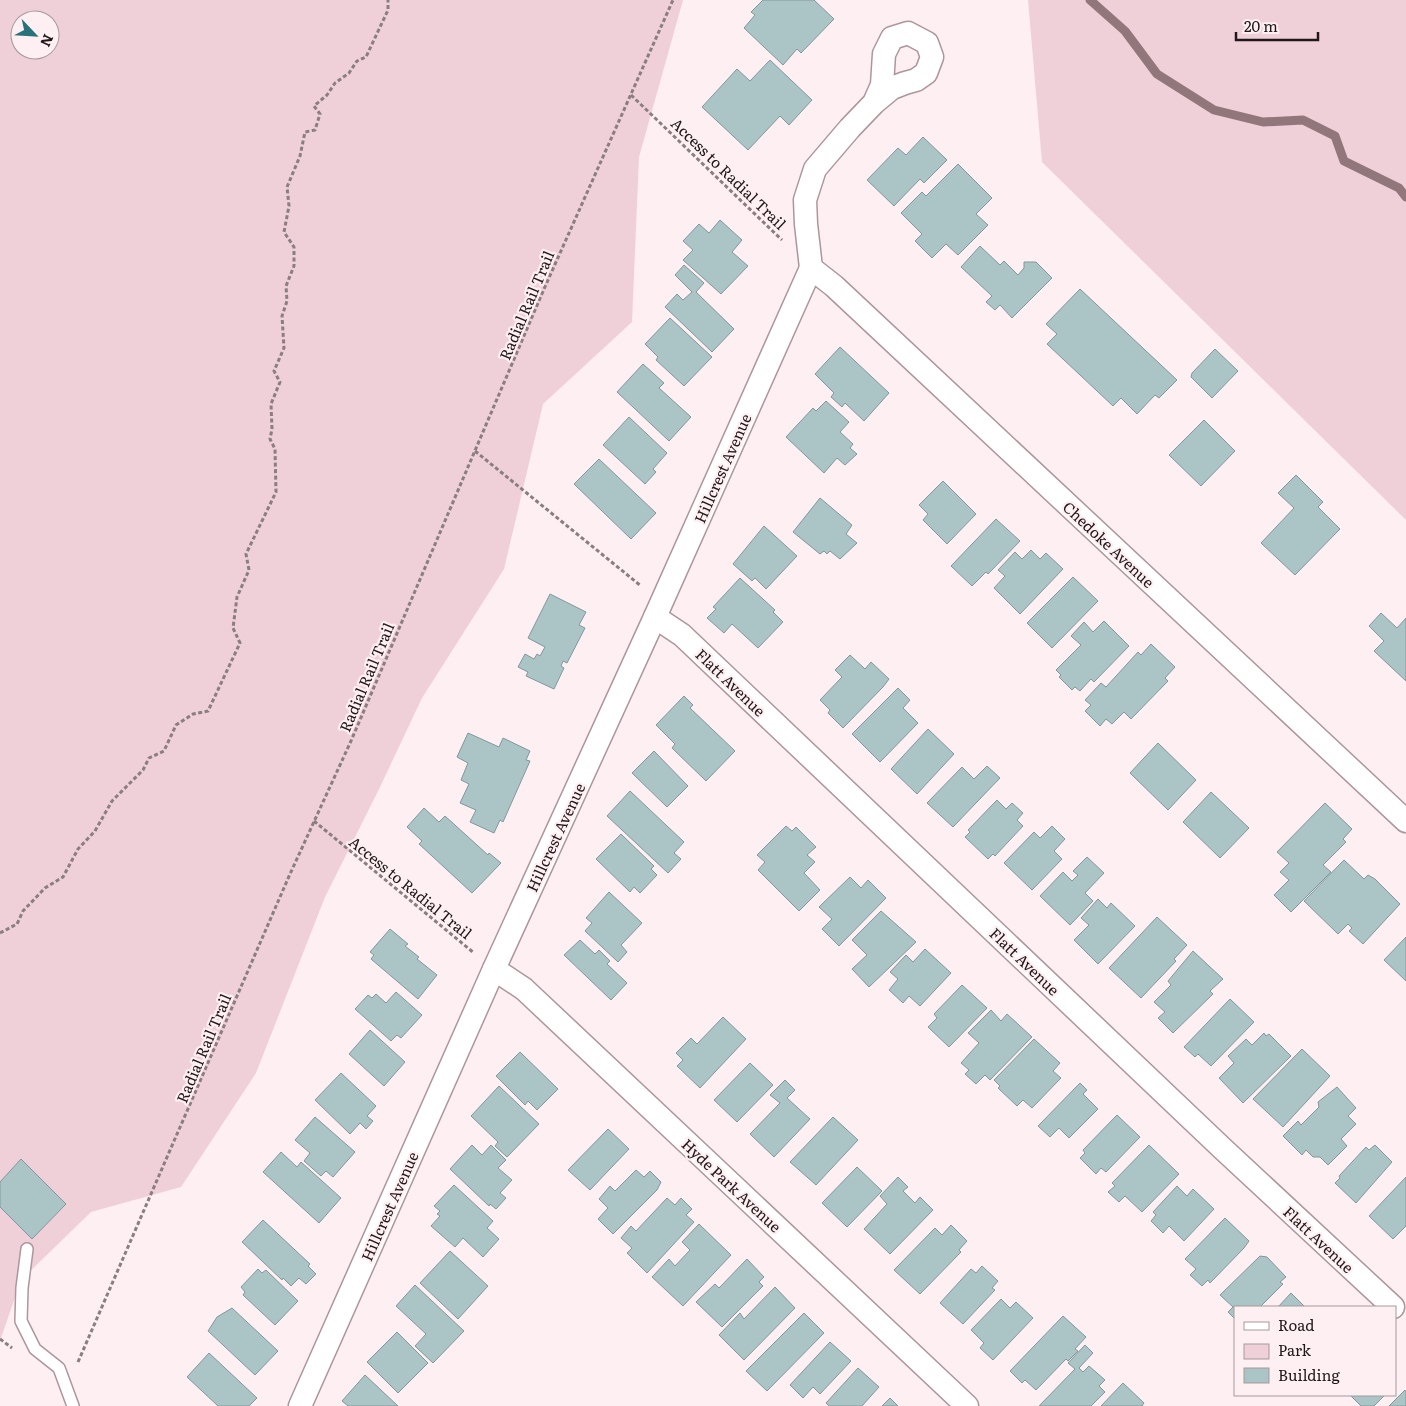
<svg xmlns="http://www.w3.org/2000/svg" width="1406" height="1406" viewBox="0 0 1406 1406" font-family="Literata,serif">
	<rect width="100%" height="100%" fill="#feeff2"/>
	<!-- green -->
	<g fill="#f0d0d8" fill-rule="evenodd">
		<path d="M0 0H683L639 157 632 322 543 404 504 569 422 698 380 787 325 897 256 1073 181 1187 91 1212 21 1280 0 1341ZM20 20H50V50H20Z"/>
		<polygon points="1028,0 1406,0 1406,520 1042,162"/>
	</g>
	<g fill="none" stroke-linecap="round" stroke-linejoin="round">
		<!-- stream -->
		<polyline stroke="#91767c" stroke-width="9" points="1090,0 1125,31 1157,74 1214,110 1263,122 1303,120 1335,136 1344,161 1399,188 1406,197"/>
	</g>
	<!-- building -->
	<g fill="#abc5c7" stroke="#80989b">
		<polygon points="763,0 814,0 834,19 801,53 797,49 783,65 744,28 755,15 751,12"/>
		<polygon points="770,60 812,100 789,125 780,116 748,150 702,107 737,69 750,81"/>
		<polygon points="923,137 947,160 924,183 920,179 894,206 867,180 898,148 906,155"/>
		<polygon points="958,164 992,198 976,214 988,225 958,255 946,244 932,258 915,241 922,234 901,213 922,192 926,196"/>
		<polygon points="720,220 742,240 732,252 748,266 721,294 683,260 693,250 683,241 699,224 709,233"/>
		<polygon points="980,246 1000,265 1004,261 1018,275 1024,268 1024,262 1036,262 1052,278 1012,318 1000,305 995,310 986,302 992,296 961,267"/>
		<polygon points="684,265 704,283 696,292 734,329 712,352 665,307 677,294 683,300 692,292 675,275"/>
		<polygon points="1080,289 1177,380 1159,398 1155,395 1137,414 1121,398 1113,406 1047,344 1057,334 1046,324"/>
		<polygon points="670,318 712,357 684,386 656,360 658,357 645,344"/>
		<polygon points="840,347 889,393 864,421 845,403 842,407 831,397 834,393 815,374"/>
		<polygon points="1215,349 1238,371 1212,398 1191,377 1192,373"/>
		<polygon points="643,364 664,383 659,388 691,417 669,441 617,392"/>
		<polygon points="826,401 849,422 840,432 853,444 850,448 857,454 845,465 837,458 824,473 786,437 813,408 816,411"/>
		<polygon points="629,417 667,453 653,469 656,472 645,484 603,445"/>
		<polygon points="1204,420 1235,451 1201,486 1169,455"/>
		<polygon points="599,459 656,513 631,539 574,484"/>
		<polygon points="1296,475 1323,502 1318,507 1340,529 1295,575 1261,543 1294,508 1278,493"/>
		<polygon points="943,481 976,514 947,544 923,520 928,514 919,505"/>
		<polygon points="820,498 852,525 846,534 857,543 840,559 830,551 827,554 824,551 820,554 793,532"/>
		<polygon points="996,519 1020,541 988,574 986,572 972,586 951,566"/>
		<polygon points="764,526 797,556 766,589 755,578 752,581 733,564"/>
		<polygon points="1031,550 1040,559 1046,553 1063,569 1020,614 994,588 1005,576 998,570 1015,552 1022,559"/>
		<polygon points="1073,577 1098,601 1052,648 1027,623"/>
		<polygon points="740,578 775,610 773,612 783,622 758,648 732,624 724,633 707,618 716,609 713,607"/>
		<polygon points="550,594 586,612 579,625 585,628 567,663 563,661 561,666 564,668 554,689 526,676 528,672 518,667 525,654 534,659 537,654 540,656 545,647 528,638"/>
		<polygon points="1381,613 1397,628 1406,618 1406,681 1374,651 1384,641 1369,626"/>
		<polygon points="1104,621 1129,646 1094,682 1091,679 1080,691 1075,687 1072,690 1059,677 1061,675 1056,670 1081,645 1071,636 1084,622 1093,632"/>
		<polygon points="1151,644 1175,667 1165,678 1168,681 1131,719 1124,712 1112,724 1106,719 1100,726 1085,711 1091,705 1085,700 1101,683 1106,687 1138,652 1141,655"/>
		<polygon points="850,655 865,669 871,662 889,679 883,687 843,728 828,713 830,710 820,700 842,677 835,670"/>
		<polygon points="898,688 910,700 903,708 918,723 880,762 852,734"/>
		<polygon points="684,696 693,705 690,708 735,751 706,781 672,748 675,744 656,725"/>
		<polygon points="928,729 954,754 917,794 891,769"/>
		<polygon points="468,733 499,747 503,738 530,751 526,760 530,761 503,822 500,820 494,833 470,822 476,810 460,803 469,784 461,780 468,763 457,757"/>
		<polygon points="1158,743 1196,780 1168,810 1130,773"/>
		<polygon points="654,751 688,786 667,807 632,773"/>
		<polygon points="987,766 1000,778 953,827 927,803 962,767 974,779"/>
		<polygon points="630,791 684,842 674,853 681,859 668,873 607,816"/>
		<polygon points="1211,792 1249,828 1220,858 1183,822"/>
		<polygon points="997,800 1006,809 1012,803 1023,813 1017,820 1023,826 995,856 993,854 988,859 965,837 970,832 968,830"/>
		<polygon points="1325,803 1352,829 1343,839 1346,842 1323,865 1331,872 1291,912 1274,895 1289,880 1280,872 1289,863 1277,852"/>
		<polygon points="424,808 439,822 445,816 488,855 489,853 501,863 472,893 419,844 422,841 407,827"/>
		<polygon points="786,826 792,831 796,827 816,847 807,855 815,862 804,873 820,890 799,911 758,870 765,862 757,855"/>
		<polygon points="1052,826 1065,839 1054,851 1062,859 1032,890 1004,863 1034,832 1040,838"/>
		<polygon points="621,834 654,866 651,869 657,875 640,893 634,887 630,892 596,859"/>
		<polygon points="1087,857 1104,873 1085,893 1093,901 1070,925 1040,896 1063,872 1072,881 1078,875 1073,871"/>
		<polygon points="1344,860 1364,879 1368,875 1375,879 1400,904 1363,944 1349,931 1352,928 1348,924 1338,934 1304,901"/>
		<polygon points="850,877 861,888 868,880 886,898 839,946 822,929 832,919 819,907"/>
		<polygon points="609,892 642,923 621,945 627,952 618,962 585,931 592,923 586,918"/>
		<polygon points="1098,899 1107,908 1111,903 1135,926 1098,964 1074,940 1089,925 1081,918"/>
		<polygon points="881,911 916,942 869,987 852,969 867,955 852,940"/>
		<polygon points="1157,917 1187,945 1174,959 1176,961 1141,998 1109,968"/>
		<polygon points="390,929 408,944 405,946 419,957 417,959 437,975 418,999 371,959 374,955 370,952"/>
		<polygon points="1406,937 1406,981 1384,960"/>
		<polygon points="580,940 595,954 599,950 610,961 607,964 627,983 611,1000 564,955"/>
		<polygon points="925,949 951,973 920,1006 909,996 903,1003 889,990 898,979 890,972 906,955 913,962"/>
		<polygon points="1193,951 1223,979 1210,991 1213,994 1173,1033 1158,1018 1165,1012 1154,1002 1171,985 1168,981"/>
		<polygon points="962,985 987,1008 949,1047 928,1027 937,1018 934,1014"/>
		<polygon points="396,992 422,1015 401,1038 397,1035 391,1041 355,1009 368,995 372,998 376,994 386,1003"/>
		<polygon points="1230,999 1254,1022 1211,1066 1198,1054 1195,1057 1184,1047"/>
		<polygon points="991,1010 1001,1021 1007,1014 1032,1037 990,1080 985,1075 976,1084 965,1074 969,1070 961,1063 979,1043 968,1033"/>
		<polygon points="723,1017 746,1039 700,1088 677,1066 683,1060 676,1053 691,1038 697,1044"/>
		<polygon points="370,1030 405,1062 384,1086 349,1054"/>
		<polygon points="1264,1033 1266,1036 1269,1034 1291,1056 1243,1103 1219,1078 1234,1063 1228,1056 1246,1039 1252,1045"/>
		<polygon points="1034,1039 1060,1063 1053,1071 1061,1078 1032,1108 1023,1100 1017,1106 998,1088 1000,1086 994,1080"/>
		<polygon points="1302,1049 1330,1076 1283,1127 1253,1099"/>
		<polygon points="520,1052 558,1089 537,1110 528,1101 525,1105 496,1076"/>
		<polygon points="750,1063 773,1085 737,1122 714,1100"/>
		<polygon points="341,1073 376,1106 367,1116 373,1121 366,1129 360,1123 350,1134 315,1100"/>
		<polygon points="785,1080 795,1090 787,1098 810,1119 774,1157 750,1134 780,1103 770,1095"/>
		<polygon points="1080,1083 1087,1090 1083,1094 1098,1109 1069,1138 1059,1128 1050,1137 1038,1126"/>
		<polygon points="499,1086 539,1124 507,1157 495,1146 498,1142 471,1116"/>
		<polygon points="1337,1087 1356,1108 1348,1116 1356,1124 1341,1139 1347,1146 1328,1165 1320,1157 1313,1157 1306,1150 1302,1155 1283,1136 1298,1121 1301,1125 1319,1107 1318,1102"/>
		<polygon points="1117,1115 1140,1137 1106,1172 1101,1168 1096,1174 1080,1158 1085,1153 1083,1150"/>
		<polygon points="315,1117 355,1152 333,1177 326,1171 321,1176 304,1161 310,1153 295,1140"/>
		<polygon points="833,1117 858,1140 816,1185 790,1162"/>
		<polygon points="608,1129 629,1149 590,1190 568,1170"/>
		<polygon points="472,1145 482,1155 491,1145 506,1160 498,1168 512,1180 500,1193 506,1198 496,1209 490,1204 489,1206 450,1169"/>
		<polygon points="1149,1145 1179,1174 1142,1212 1125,1196 1119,1202 1108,1192 1115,1186 1112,1183"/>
		<polygon points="1375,1145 1392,1162 1356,1203 1335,1183 1340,1178 1339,1176 1366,1147 1369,1150"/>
		<polygon points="281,1152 297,1167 301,1162 341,1198 319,1223 263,1172"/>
		<polygon points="21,1159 66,1204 32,1239 0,1207 0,1182"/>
		<polygon points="857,1167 882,1191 847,1227 822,1203"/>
		<polygon points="636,1170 644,1177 650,1171 661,1182 657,1190 613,1234 598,1219 608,1208 599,1199 610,1186 615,1191"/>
		<polygon points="898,1177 908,1187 903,1191 915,1203 920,1197 933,1210 890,1254 864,1229 887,1204 880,1196"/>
		<polygon points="1406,1177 1406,1226 1393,1239 1369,1216"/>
		<polygon points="454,1185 493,1221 487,1228 499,1239 483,1257 463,1238 455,1247 431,1226 440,1216 437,1214 440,1211 434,1206"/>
		<polygon points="1177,1186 1187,1196 1193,1189 1214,1209 1184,1241 1169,1226 1163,1233 1151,1221 1156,1215 1153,1212"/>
		<polygon points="667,1198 675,1205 681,1198 692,1209 686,1215 694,1222 647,1273 627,1253 632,1248 621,1238 631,1226 636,1231"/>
		<polygon points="1225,1218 1249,1241 1244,1248 1210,1283 1208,1280 1202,1286 1190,1275 1196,1269 1185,1259"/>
		<polygon points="263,1220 310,1264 308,1266 316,1274 306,1284 299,1278 291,1286 283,1278 282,1280 242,1242"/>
		<polygon points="699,1224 731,1255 683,1306 652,1277 669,1259 675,1266 690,1250 682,1242"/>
		<polygon points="951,1225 967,1241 959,1250 961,1252 920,1294 894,1270 935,1228 942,1235"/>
		<polygon points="450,1251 488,1286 458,1319 420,1283"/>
		<polygon points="1260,1256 1267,1257 1286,1277 1280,1282 1283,1284 1260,1307 1235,1307 1235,1319 1228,1312 1233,1307 1220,1295"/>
		<polygon points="747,1259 764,1277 759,1282 763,1286 722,1327 696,1302 715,1284 719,1288"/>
		<polygon points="982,1266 998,1281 992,1288 995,1290 963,1324 940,1303 971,1269 976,1273"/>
		<polygon points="258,1269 262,1273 266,1270 298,1301 275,1325 243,1295 245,1292 241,1287"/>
		<polygon points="415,1285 464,1331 433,1363 415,1346 426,1334 396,1306"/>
		<polygon points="775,1287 795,1308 744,1360 719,1335 740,1313 744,1319"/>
		<polygon points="1291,1293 1305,1307 1278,1307"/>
		<polygon points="1001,1299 1010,1308 1016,1302 1033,1318 993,1360 980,1348 984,1343 971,1330"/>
		<polygon points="232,1308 278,1351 255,1375 208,1331 217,1317"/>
		<polygon points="804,1313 824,1333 767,1391 746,1371"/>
		<polygon points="1063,1316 1086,1337 1075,1349 1078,1351 1068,1361 1066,1359 1036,1390 1025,1380 1022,1383 1010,1371"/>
		<polygon points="397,1332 428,1363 398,1393 367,1362"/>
		<polygon points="830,1342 851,1361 820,1394 813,1387 803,1398 790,1385"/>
		<polygon points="1085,1345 1093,1353 1079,1368 1083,1372 1089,1366 1105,1380 1099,1386 1105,1392 1091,1406 1039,1406 1075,1369 1068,1363"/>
		<polygon points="209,1353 257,1398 249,1406 218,1406 187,1377"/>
		<polygon points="858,1368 879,1387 862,1406 829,1406 826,1403"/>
		<polygon points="365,1375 398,1406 348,1406 342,1401"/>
		<polygon points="1123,1383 1144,1403 1142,1406 1101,1406"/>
		<polygon points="1405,1390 1406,1392 1406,1406 1389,1406"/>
		<polygon points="1350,1395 1385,1395 1374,1406 1361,1406"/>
		<polygon points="890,1398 898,1406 882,1406"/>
	</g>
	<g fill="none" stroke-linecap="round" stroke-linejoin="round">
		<!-- lane casing -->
		<g stroke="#ad969c" stroke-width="14">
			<polyline id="lane" points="27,1249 22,1288 21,1321 35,1349 59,1368 73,1406"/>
		</g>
		<!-- street casing -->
		<g stroke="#ad969c" stroke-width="25">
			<g id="street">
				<polyline points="811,268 834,286 1406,821"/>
				<polyline points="811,268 806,224 805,200 815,169 850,128 874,103 892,88 905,83 916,80 926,73 932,57 927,43 908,33 892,38 884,54 882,85 874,103"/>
				<polyline points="655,617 682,635 1223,1149 1393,1307"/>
				<polyline points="494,969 524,989 967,1406"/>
				<polyline points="300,1406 494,969 655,617 811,268"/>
			</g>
		</g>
		<!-- path -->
		<g stroke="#897e80" stroke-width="3" stroke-dasharray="4 2.5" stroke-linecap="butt">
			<polyline points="631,95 782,240"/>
			<polyline points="475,451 641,586"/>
			<polyline points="314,821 474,953"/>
			<polyline points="0,933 17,924 23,911 45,888 63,877 78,849 95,831 112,801 143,770 149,758 164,751 176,725 193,714 208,711 240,643 233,628 237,597 249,570 246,554 276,492 275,449 270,439 272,429 271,404 280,382 274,371 284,348 282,316 287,301 286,286 294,266 294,247 284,232 289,206 287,187 300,156 305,132 315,130 320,114 314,106 327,95 335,83 349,73 357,61 366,57 388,10 388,0"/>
			<polyline points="0,1339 12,1348"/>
			<polyline points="78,1362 290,874 351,741 544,289 673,0"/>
		</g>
		<!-- lane -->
		<use href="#lane" stroke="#fff" stroke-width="11"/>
		<!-- street -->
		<use href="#street" stroke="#fff" stroke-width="22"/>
	</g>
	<g text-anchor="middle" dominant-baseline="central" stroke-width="4.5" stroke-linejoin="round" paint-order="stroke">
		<!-- street labels -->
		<g font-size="15" fill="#1f1719" stroke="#feeff2">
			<text transform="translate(729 173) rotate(44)">Access to Radial Trail</text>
			<text transform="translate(526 305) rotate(-67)">Radial Rail Trail</text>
			<text transform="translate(722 468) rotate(-66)">Hillcrest Avenue</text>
			<text transform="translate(1109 544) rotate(43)">Chedoke Avenue</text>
			<text transform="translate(366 677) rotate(-67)">Radial Rail Trail</text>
			<text transform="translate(731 682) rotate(44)">Flatt Avenue</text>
			<text transform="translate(555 837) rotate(-65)">Hillcrest Avenue</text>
			<text transform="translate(411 887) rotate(39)">Access to Radial Trail</text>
			<text transform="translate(1025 961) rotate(44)">Flatt Avenue</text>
			<text transform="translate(203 1048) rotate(-67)">Radial Rail Trail</text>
			<text transform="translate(732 1185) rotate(43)">Hyde Park Avenue</text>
			<text transform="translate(389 1206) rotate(-66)">Hillcrest Avenue</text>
			<text transform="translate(1319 1239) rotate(43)">Flatt Avenue</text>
		</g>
	</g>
	<!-- legend -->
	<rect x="1234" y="1306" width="162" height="90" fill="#feeff2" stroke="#a5999b"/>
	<rect x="1244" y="1322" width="25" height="8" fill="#ffffff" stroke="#a5999b"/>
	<text x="1278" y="1331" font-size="15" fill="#1f1719">Road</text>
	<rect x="1244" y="1344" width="25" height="15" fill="#f0d0d8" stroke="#a5999b"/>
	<text x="1278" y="1356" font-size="15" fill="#1f1719">Park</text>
	<rect x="1244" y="1368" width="25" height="15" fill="#abc5c7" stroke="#a5999b"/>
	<text x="1278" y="1381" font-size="15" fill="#1f1719">Building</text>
	<!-- north arrow -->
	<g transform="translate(35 35) rotate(115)"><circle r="24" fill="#feeff2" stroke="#a5999b"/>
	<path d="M0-4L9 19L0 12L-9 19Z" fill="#287279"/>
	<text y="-8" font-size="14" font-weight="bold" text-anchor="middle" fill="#1f1719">N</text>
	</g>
	<!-- scale -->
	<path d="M1236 32v8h82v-8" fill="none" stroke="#1f1719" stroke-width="2.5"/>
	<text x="1244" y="32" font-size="15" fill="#1f1719" stroke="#feeff2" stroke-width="4" paint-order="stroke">20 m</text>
</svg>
